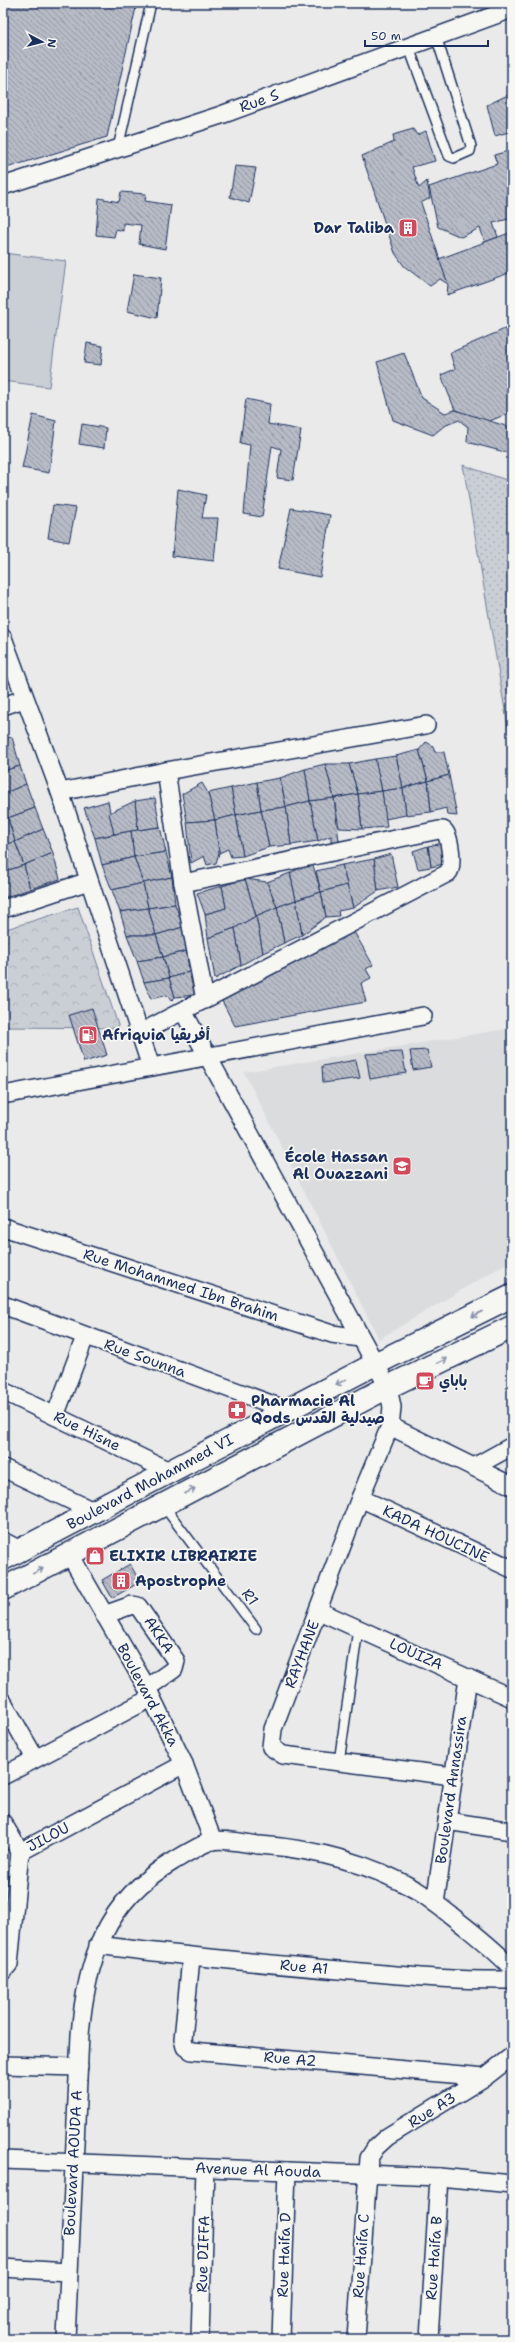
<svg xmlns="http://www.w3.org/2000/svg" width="515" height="2342" viewBox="0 0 515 2342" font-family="'Shantell Sans','Playpen Sans Arabic',sans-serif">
	<defs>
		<pattern id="grass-dots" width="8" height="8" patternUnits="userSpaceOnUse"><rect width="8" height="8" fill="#caced5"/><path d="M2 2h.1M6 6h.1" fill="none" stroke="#adb1b9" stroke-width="1.8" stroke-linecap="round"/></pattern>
		<pattern id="park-crowns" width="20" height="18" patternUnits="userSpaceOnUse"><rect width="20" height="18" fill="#caced5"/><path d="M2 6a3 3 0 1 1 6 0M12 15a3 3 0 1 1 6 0" fill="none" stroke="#adb1b9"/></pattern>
		<pattern id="building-back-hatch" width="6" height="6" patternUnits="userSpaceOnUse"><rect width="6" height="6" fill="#b6bbc6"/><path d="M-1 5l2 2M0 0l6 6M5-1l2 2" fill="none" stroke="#9398a4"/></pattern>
	</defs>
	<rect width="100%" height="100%" fill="#e9eae9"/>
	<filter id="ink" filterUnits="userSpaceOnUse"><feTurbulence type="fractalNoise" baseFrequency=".025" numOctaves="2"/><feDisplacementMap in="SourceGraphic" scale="8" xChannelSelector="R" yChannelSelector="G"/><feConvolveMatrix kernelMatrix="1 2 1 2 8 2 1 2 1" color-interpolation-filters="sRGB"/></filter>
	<g filter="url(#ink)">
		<!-- built -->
		<polygon fill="#dadcde" points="512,1028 512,1260 379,1339 244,1072"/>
		<!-- grass -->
		<polygon fill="url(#grass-dots)" stroke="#727e9a" points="463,465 512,482 512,751"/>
		<!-- park -->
		<polygon fill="url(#park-crowns)" stroke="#727e9a" points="78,907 119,1028 3,1027 3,930"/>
		<!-- pitch -->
		<polygon fill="#caced5" stroke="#727e9a" points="3,253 66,261 49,387 3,381"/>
		<!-- building -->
		<g fill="url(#building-back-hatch)" stroke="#1b2f5e">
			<polygon points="3,3 137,3 107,137 3,169"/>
			<polygon points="512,93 512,131 495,136 487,105"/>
			<polygon points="413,129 417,135 426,131 435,161 412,167 419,188 427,181 430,198 421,203 448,284 440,279 430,286 404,266 395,253 362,156 394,142 393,135"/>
			<polygon points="512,150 512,218 493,223 498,237 485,242 480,228 461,237 438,227 429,187 497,164 494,155"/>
			<polygon points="235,166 256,168 249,203 230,197"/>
			<polygon points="121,192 146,194 145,201 171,205 165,249 139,244 141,225 123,223 123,231 116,229 114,237 96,235 99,198 119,202"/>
			<polygon points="512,232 512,272 447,295 448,284 439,259"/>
			<polygon points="134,274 161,278 157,318 127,311"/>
			<polygon points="507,328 512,342 512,412 487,422 455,410 441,375 455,369 450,353"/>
			<polygon points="87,343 103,346 101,365 84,363"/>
			<polygon points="404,353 422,398 445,413 455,410 512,428 512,454 467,442 468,427 459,420 444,426 433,435 393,420 377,362"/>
			<polygon points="246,399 270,404 268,424 301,430 293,480 277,478 281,449 272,446 262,517 244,514 250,445 240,443"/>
			<polygon points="33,415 56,421 49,473 22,468"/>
			<polygon points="82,424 106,428 104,448 79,444"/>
			<polygon points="178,489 206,495 202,518 218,518 214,561 172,556"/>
			<polygon points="53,505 76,508 69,542 48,538"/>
			<polygon points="291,508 330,515 320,577 278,569"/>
			<polygon points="12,737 20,766 3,771 3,739"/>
			<polygon points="426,742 432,745 435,752 444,752 449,775 428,781 419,750"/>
			<polygon points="419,750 428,781 403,788 396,756"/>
			<polygon points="396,756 403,788 382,791 375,759"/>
			<polygon points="375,759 382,791 358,794 349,764"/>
			<polygon points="325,764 349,764 358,794 334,798"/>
			<polygon points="325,764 334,798 310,801 305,769"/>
			<polygon points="20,766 26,784 3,794 3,771"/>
			<polygon points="305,769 310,801 286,807 280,778"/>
			<polygon points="449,775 457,816 447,815 446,808 431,812 428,781"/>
			<polygon points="280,778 286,807 261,810 257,782"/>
			<polygon points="428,781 431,812 406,815 403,788"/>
			<polygon points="257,782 261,810 236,815 231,788"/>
			<polygon points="202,783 208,793 215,820 187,822 182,794"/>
			<polygon points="26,784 35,808 8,818 3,803 3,794"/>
			<polygon points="231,788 236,815 215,820 208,793"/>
			<polygon points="403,788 406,815 385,819 382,791"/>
			<polygon points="382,791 387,827 362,829 358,794"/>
			<polygon points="358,794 362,829 339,828 334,798"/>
			<polygon points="155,798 160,827 138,830 135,801"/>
			<polygon points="334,798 339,841 331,841 331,836 318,841 310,801"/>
			<polygon points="108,801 114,834 95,838 84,808"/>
			<polygon points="135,801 138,830 114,834 109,813"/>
			<polygon points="310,801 318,841 291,845 286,807"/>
			<polygon points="3,803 8,818 3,821"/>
			<polygon points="286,807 291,845 269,847 261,810"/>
			<polygon points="35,808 43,829 15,842 8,818"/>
			<polygon points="261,810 269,847 243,856 236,815"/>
			<polygon points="236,815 243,856 231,857 228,849 219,853 215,820"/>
			<polygon points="8,818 15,842 3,845 3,821"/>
			<polygon points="215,820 219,853 216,863 207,865 204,856 191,863 187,822"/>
			<polygon points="160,827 166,852 134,857 131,831"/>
			<polygon points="43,829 53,853 24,865 15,842"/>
			<polygon points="131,831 134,857 102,865 95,838"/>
			<polygon points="15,842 24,865 3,872 3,845"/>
			<polygon points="443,843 447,863 431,867 428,846"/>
			<polygon points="428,846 431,867 418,869 413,851"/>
			<polygon points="166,852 172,877 143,883 134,857"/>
			<polygon points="53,853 60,879 30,889 24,865"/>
			<polygon points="391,854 398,887 378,891 374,859"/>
			<polygon points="134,857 143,883 112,890 102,865"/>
			<polygon points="374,859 378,891 353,908 342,865"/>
			<polygon points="312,862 321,892 296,900 290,873"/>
			<polygon points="24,865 30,889 3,898 3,872"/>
			<polygon points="342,865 347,885 321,892 316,871"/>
			<polygon points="290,873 296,900 277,907 267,882"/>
			<polygon points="172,877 175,904 148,908 143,883"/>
			<polygon points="245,879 267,882 277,907 256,916"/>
			<polygon points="245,879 256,916 235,928 208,938 205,914 226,908 222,886"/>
			<polygon points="143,883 148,908 120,912 112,890"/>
			<polygon points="347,885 353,908 338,911 339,916 326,917 321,892"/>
			<polygon points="222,886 226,908 205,914 197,893"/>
			<polygon points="321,892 326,917 302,935 296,900"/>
			<polygon points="296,900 302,935 284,943 277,907"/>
			<polygon points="175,904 183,927 156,935 148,908"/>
			<polygon points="277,907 284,943 263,953 256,916"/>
			<polygon points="148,908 156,935 127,935 120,912"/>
			<polygon points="256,916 263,953 241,965 235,928"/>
			<polygon points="183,927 187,951 163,957 156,935"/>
			<polygon points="235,928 241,965 215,979 208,938"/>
			<polygon points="353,930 373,965 366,969 371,978 361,983 366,1002 235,1026 222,1001"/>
			<polygon points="127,935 156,935 163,957 137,961"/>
			<polygon points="187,951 189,972 169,978 163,957"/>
			<polygon points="163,957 169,978 144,982 137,961"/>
			<polygon points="189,972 195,995 175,997 169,978"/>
			<polygon points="169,978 175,997 171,1001 167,995 151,999 144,982"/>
			<polygon points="92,1008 107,1055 84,1062 69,1015"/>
			<polygon points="427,1050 431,1067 413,1070 410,1051"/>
			<polygon points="402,1052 406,1073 370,1079 366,1054"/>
			<polygon points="356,1060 360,1078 323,1083 322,1066"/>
			<polygon points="130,1564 140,1582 112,1598 102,1580"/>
		</g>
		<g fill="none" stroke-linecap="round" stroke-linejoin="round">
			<!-- service casing -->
			<g stroke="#1b2f5e" stroke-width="12">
				<g id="service">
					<polyline points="408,45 449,156 454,158 470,151 471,146 436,36"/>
					<polyline points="118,148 151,3"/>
					<polyline points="163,1505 256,1629"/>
					<polyline points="339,1762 358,1629"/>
				</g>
			</g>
			<!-- minor casing -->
			<g stroke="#1b2f5e" stroke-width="20">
				<g id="minor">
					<polyline points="3,186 221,115 512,9"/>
					<polyline points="3,638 60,792 151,1067"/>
					<polyline points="3,706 24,699"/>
					<polyline points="166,771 183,883 205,1000"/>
					<polyline points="60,792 166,771 426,725"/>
					<polyline points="3,909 89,881"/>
					<polyline points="183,1011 388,1387 392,1407 390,1426 360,1498 273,1729 271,1747 283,1755 453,1776"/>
					<path d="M140 1033 448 873C454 868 450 833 443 830H439L183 883"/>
					<polyline points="3,1095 423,1016"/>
					<polyline points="3,1227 332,1334 360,1338"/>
					<polyline points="3,1305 287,1410"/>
					<polyline points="3,1391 171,1472"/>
					<polyline points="55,1416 85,1337"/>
					<polyline points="390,1426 512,1486"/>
					<polyline points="474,1467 512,1446"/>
					<polyline points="3,1468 95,1512"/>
					<polyline points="360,1498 512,1569"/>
					<polyline points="3,1541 20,1550"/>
					<polyline points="70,1555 147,1688 184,1764 213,1841"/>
					<polyline points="319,1611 512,1698"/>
					<polyline points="104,1615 132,1605 138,1606 176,1661 174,1669 147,1688"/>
					<polyline points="3,1702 35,1758"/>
					<polyline points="3,1776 151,1698"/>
					<polyline points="447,1821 512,1831"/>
					<polyline points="3,1823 20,1852"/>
					<polyline points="435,1903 468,1678"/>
					<path d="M98 1945C178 1956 258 1963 339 1970 396 1975 455 1981 512 1980"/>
					<polyline points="191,1958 183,2039 185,2047 192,2051 485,2077"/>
					<polyline points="3,1971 9,1964 20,1852 184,1764"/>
					<polyline points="3,2065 79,2067"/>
					<polyline points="3,2160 439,2177 512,2184"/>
					<polyline points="3,2268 68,2272"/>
					<path d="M66 2339 80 2035C86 1961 105 1901 172 1862 184 1855 199 1845 212 1841 223 1838 248 1844 260 1845 314 1849 369 1863 416 1890 434 1901 450 1915 467 1928 483 1941 498 1953 512 1968"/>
					<polyline points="200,2339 205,2168"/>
					<polyline points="281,2339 287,2171"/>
					<polyline points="356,2339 369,2158 376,2147 387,2137 485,2077 512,2056"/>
					<polyline points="429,2339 439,2177"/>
				</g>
			</g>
			<!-- secondary casing -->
			<g stroke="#1b2f5e" stroke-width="25">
				<g id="secondary">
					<polyline points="3,1559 375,1364 512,1296"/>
					<polyline points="3,1589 388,1387 512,1327"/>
				</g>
			</g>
			<!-- service -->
			<use href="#service" stroke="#f6f6f2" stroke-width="9"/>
			<!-- minor -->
			<use href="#minor" stroke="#f6f6f2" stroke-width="17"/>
			<!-- secondary -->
			<use href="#secondary" stroke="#f6f6f2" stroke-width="22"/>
		</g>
		<!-- one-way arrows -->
		<defs><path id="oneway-shaft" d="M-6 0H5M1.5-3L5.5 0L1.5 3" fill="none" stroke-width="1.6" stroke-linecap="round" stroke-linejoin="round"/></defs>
		<g stroke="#8892a8">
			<use href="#oneway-shaft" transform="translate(477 1314) rotate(154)"/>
			<use href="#oneway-shaft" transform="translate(442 1361) rotate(-25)"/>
			<use href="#oneway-shaft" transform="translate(341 1382) rotate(153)"/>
			<use href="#oneway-shaft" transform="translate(190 1491) rotate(-28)"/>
			<use href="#oneway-shaft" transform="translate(38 1571) rotate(-27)"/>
		</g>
	</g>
	<!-- icons -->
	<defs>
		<g id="building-square" transform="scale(1)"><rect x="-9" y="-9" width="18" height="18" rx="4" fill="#d1495b" stroke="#f6f6f2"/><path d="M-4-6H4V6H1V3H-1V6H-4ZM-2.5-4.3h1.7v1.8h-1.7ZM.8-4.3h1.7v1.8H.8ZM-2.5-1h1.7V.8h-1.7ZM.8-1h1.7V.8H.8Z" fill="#fff"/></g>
		<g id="fuel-square" transform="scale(1)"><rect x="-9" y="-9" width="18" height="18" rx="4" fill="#d1495b" stroke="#f6f6f2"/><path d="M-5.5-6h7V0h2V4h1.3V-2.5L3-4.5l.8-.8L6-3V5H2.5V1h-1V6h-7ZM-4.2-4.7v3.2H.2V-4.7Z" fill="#fff"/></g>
		<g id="school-square" transform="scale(1)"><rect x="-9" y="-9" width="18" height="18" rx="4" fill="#d1495b" stroke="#f6f6f2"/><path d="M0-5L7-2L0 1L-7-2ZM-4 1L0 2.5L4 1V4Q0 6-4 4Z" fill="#fff"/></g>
		<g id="cafe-square" transform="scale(1)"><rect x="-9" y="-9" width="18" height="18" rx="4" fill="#d1495b" stroke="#f6f6f2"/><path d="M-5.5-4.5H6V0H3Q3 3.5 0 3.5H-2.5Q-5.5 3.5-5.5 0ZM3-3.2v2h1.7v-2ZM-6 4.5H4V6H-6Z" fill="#fff"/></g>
		<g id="pharmacy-square" transform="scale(1)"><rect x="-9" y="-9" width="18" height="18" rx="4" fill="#d1495b" stroke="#f6f6f2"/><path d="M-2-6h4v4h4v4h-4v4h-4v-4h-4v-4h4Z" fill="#fff"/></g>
		<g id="shop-square" transform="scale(1)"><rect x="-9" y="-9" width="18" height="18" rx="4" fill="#d1495b" stroke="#f6f6f2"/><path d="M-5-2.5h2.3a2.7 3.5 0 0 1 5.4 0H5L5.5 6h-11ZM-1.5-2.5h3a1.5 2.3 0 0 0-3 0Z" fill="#fff"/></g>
	</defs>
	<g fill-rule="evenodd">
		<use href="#building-square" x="408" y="228"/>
		<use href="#fuel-square" x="88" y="1035"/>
		<use href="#school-square" x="402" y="1166"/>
		<use href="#cafe-square" x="425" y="1381"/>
		<use href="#pharmacy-square" x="237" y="1410"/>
		<use href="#shop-square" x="95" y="1556"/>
		<use href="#building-square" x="121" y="1581"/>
	</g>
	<g text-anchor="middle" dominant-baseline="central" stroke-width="3.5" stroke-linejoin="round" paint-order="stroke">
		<!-- street labels -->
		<g font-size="15" fill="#1b2f5e" stroke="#f6f6f2">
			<text transform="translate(259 101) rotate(-20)">Rue S</text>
			<text transform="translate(181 1285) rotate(18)">Rue Mohammed Ibn Brahim</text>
			<text transform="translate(145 1358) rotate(20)">Rue Sounna</text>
			<text transform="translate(87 1431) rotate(26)">Rue Hisne</text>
			<text transform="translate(150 1482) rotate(-28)">Boulevard Mohammed VI</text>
			<text transform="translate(436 1534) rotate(25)">KADA HOUCINE</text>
			<text transform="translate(250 1597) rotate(53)">R1</text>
			<text transform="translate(159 1635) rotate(57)">AKKA</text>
			<text transform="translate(302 1654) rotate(-69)">RAYHANE</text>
			<text transform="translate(416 1654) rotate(24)">LOUIZA</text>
			<text transform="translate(148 1695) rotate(62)">Boulevard Akka</text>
			<text transform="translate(451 1790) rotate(-82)">Boulevard Annassira</text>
			<text transform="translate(48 1837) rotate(-28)">JILOU</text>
			<text transform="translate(304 1967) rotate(5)">Rue A1</text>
			<text transform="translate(290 2059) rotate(5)">Rue A2</text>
			<text transform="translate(432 2110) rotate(-32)">Rue A3</text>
			<text transform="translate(73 2163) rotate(-87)">Boulevard AOUDA A</text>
			<text transform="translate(258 2170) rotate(2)">Avenue Al Aouda</text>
			<text transform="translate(203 2254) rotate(-88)">Rue DIFFA</text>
			<text transform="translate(284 2255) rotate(-88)">Rue Haifa D</text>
			<text transform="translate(361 2256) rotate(-86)">Rue Haifa C</text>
			<text transform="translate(434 2258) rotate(-86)">Rue Haifa B</text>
		</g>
		<!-- poi labels -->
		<g font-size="15" font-weight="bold" fill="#1b2f5e" stroke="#f6f6f2" text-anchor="start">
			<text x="394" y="228" text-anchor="end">Dar Taliba</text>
			<text x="102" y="1035">Afriquia أفريقيا</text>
			<text x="388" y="1157" text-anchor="end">École Hassan<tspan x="388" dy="17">Al Ouazzani</tspan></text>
			<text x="439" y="1381">باباي</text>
			<text x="251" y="1401">Pharmacie Al<tspan x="251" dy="17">Qods صيدلية القدس</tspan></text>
			<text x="109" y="1556">ELIXIR LIBRAIRIE</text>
			<text x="135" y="1581">Apostrophe</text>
		</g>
	</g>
	<!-- margin -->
	<rect width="515" height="2342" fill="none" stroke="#f6f6f2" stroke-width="16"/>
	<rect x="8" y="8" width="499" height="2326" fill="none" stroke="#1b2f5e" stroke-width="1.5" filter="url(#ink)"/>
	<!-- north arrow -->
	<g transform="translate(42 42) rotate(97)" stroke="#f6f6f2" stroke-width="3" paint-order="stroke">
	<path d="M0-3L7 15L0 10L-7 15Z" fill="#1b2f5e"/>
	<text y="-6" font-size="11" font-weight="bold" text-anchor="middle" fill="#1b2f5e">N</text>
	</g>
	<!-- scale -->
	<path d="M365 40v6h123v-6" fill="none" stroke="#1b2f5e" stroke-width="2"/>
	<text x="371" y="40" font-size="12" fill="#1b2f5e" stroke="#f6f6f2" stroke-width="3" paint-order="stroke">50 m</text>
</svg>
